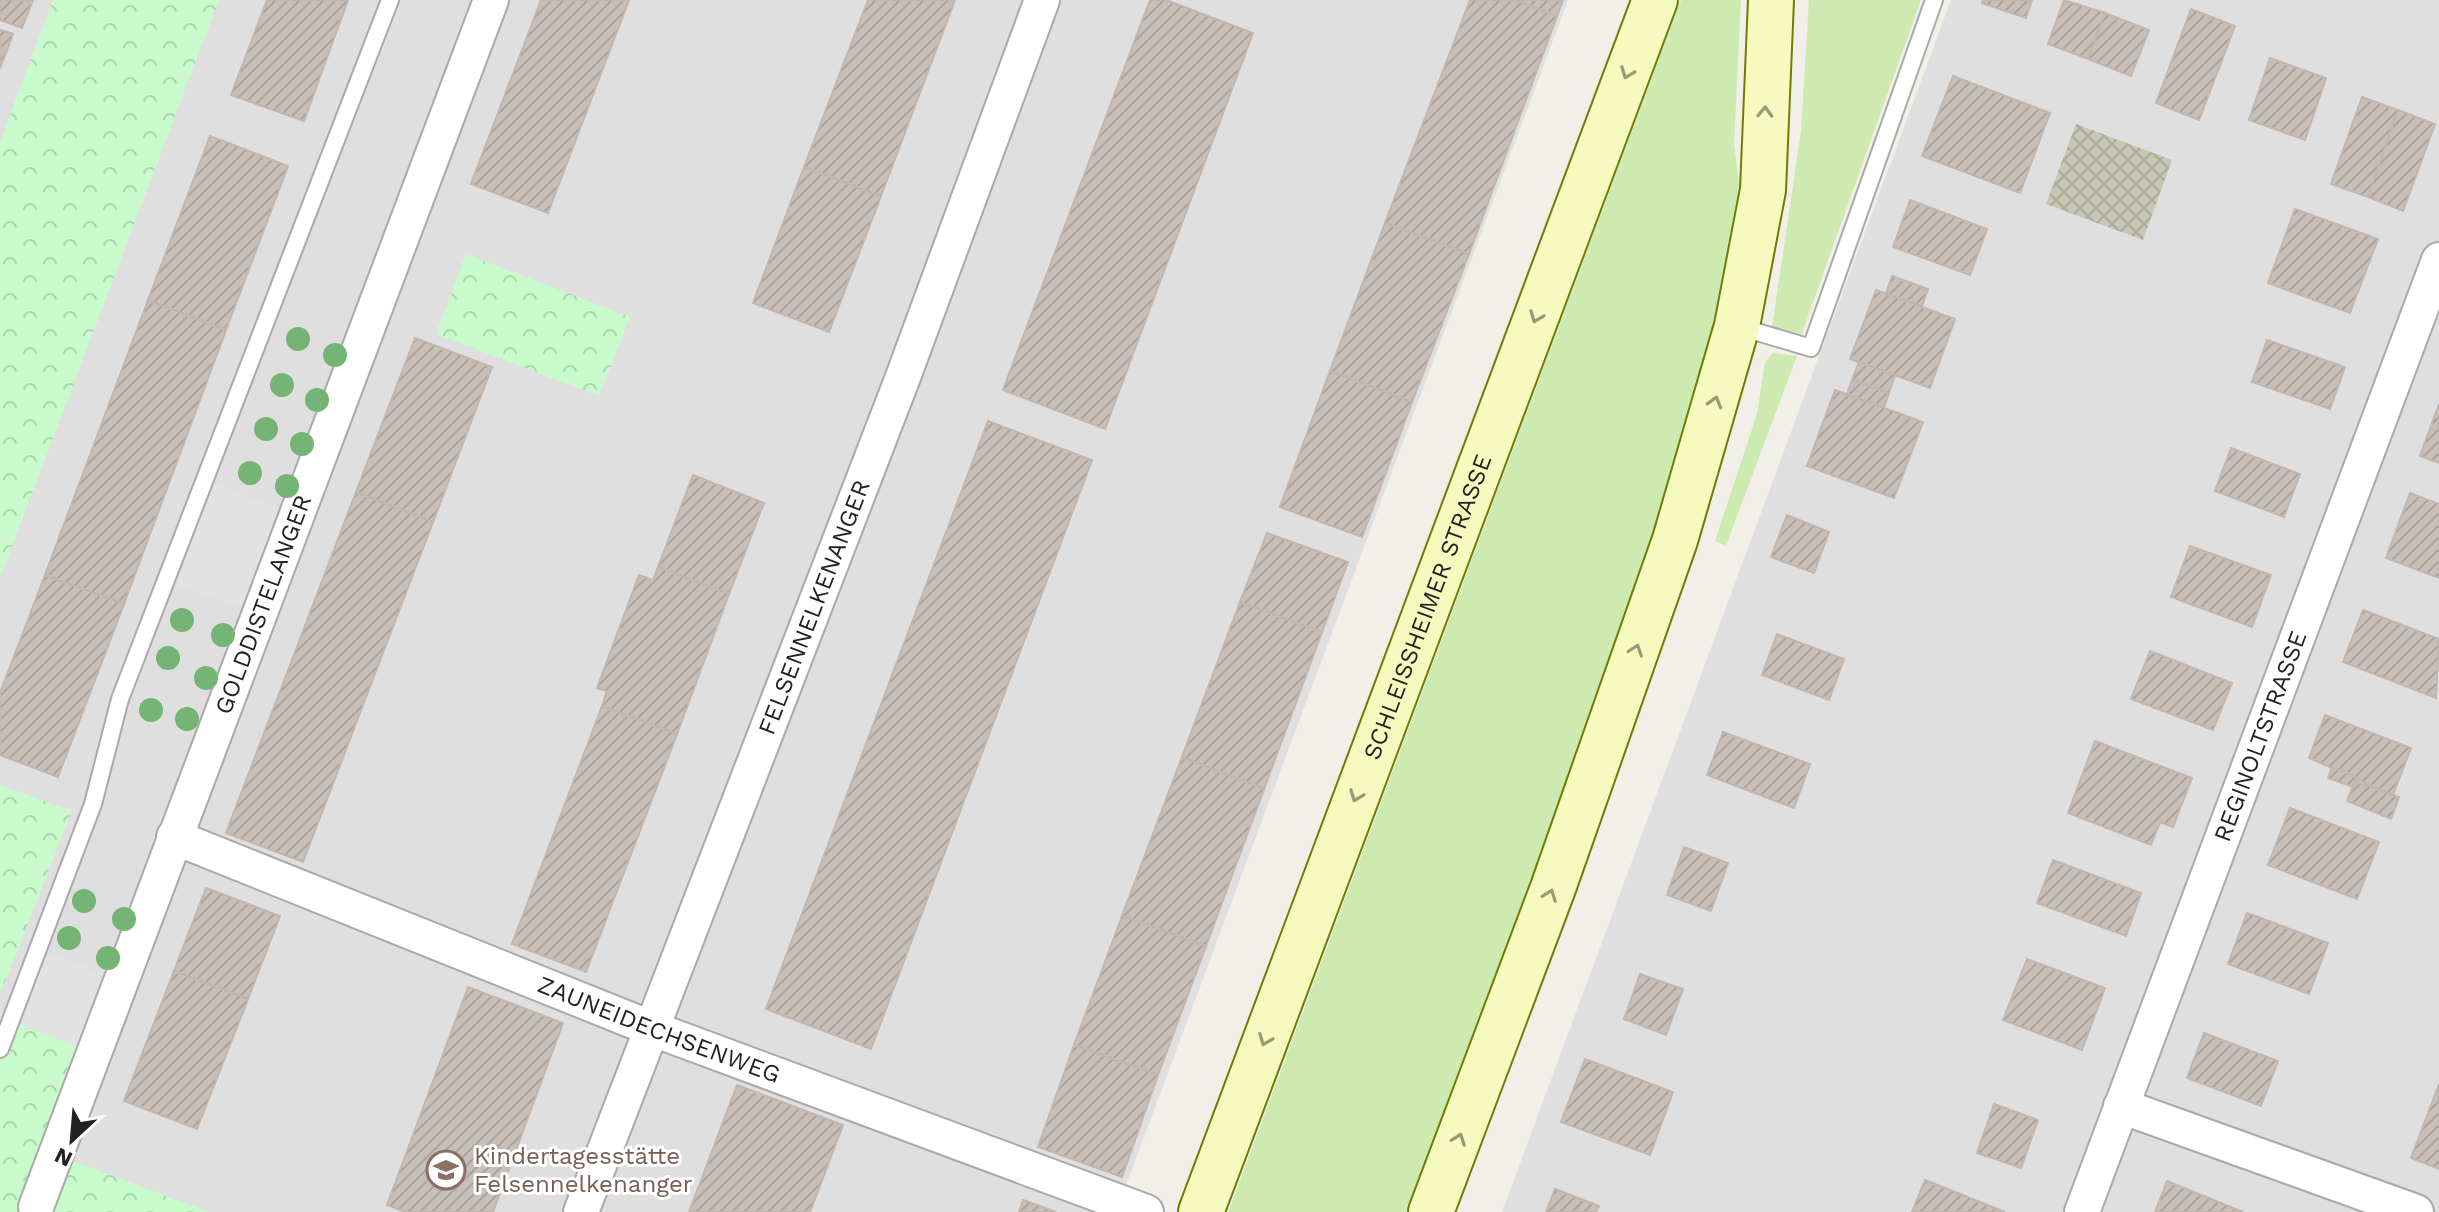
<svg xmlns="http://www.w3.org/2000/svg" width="2439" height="1212" viewBox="0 0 2439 1212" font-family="'Work Sans',sans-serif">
	<defs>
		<pattern id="construction-cross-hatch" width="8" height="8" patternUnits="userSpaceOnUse" patternTransform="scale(2)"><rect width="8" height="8" fill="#c7c7b4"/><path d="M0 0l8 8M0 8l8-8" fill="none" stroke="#abab9a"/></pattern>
		<pattern id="park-crowns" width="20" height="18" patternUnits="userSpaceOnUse" patternTransform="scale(2)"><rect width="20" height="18" fill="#c8facc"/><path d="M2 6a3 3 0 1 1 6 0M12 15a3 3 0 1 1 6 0" fill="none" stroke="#acd6af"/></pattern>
		<pattern id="building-hatch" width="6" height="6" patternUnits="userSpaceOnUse" patternTransform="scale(2)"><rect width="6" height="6" fill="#c7bfb8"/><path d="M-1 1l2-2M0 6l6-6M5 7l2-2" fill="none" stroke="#aba49e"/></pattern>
	</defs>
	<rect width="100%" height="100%" fill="#f2efe9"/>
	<!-- residential -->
	<g fill="#e0dfdf">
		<polygon points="0,0 1568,0 1116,1212 0,1212"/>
		<polygon points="1951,0 2439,0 2439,1212 1502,1212"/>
	</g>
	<!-- construction -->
	<polygon fill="url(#construction-cross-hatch)" points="2076,124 2172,160 2143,240 2046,204"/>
	<!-- grass -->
	<g fill="#cdebb0">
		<polygon points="1681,0 1741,0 1734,144 1742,204 1684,465 1416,1212 1228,1212"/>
		<polygon points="1809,0 1921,0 1801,336 1772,327 1801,131"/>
		<polygon points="1773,353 1797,356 1726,546 1715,541 1757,414 1765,362"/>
	</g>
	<!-- park -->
	<g fill="url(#park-crowns)">
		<polygon points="53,0 219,0 0,578 0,142"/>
		<polygon points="466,254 630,317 599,396 436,334"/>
		<polygon points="0,785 72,811 0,994"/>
		<polygon points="0,1017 85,1048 46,1151 209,1212 0,1212"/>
	</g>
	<!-- parking -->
	<g fill="#e2e2e2">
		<polygon points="214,484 283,510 245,609 176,584"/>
		<polygon points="46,951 113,978 80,1047 19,1024"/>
	</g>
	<!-- building -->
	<g fill="url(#building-hatch)" stroke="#c4b6ab" stroke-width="2">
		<polygon points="0,0 33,0 22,28 0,20"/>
		<polygon points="267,0 348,0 304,121 231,95"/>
		<polygon points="541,0 629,0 548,213 471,184"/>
		<polygon points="868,0 955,0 881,196 804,167"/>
		<polygon points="1150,0 1166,0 1253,33 1105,429 1003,390"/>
		<polygon points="1470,0 1515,0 1557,16 1469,254 1385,223"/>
		<polygon points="1515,0 1563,0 1557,16"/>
		<polygon points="1983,0 2032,0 2026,18 1982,3"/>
		<polygon points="2064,0 2105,13 2088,59 2048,44"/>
		<polygon points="2191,9 2235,26 2199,120 2156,103"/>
		<polygon points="2105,13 2149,30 2131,76 2088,59"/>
		<polygon points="0,30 13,34 0,68"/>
		<polygon points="0,30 13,34 0,68"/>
		<polygon points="2270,58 2326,78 2305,140 2249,120"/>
		<polygon points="1953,76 2050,113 2020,193 1922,156"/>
		<polygon points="2362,97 2398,110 2368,197 2331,184"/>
		<polygon points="2398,110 2435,124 2403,211 2368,197"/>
		<polygon points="210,136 288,166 226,330 148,300"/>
		<polygon points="804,167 881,196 829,332 753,303"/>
		<polygon points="1910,200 1987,229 1970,275 1893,247"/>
		<polygon points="2295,209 2378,239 2350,313 2268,283"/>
		<polygon points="1385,223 1469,254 1412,402 1330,371"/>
		<polygon points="1892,276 1928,289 1922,306 1886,293"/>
		<polygon points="1876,290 1955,319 1930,388 1850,359"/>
		<polygon points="148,300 226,330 124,604 45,575"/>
		<polygon points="415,338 492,367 433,522 356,492"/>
		<polygon points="2267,340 2345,367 2330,409 2252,382"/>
		<polygon points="1859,362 1895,375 1889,393 1852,380"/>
		<polygon points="1330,371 1412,402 1362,537 1280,507"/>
		<polygon points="1852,380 1889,393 1884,408 1847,394"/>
		<polygon points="1835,390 1923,422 1894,498 1807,466"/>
		<polygon points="2439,404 2439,463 2420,456"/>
		<polygon points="988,421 1092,460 871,1049 766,1009"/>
		<polygon points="2231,448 2300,474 2284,517 2215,491"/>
		<polygon points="693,475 764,503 729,594 658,567"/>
		<polygon points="356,492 433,522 303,862 226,833"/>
		<polygon points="2410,493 2439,504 2439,578 2386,558"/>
		<polygon points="1787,515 1829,532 1814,573 1771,557"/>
		<polygon points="1267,533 1348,562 1322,632 1240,602"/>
		<polygon points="2190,546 2271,575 2252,627 2171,597"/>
		<polygon points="658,567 729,594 677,734 602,706 607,691 597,688 639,575 653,580"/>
		<polygon points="45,575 124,604 58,777 0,755 0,693"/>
		<polygon points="1240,602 1322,632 1264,789 1182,757"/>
		<polygon points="2363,610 2439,639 2436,698 2343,662"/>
		<polygon points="1777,634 1844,659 1829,700 1762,675"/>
		<polygon points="2150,651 2232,683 2213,730 2131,699"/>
		<polygon points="602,706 677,734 586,972 512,944"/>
		<polygon points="2325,715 2411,748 2393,795 2309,758"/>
		<polygon points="1723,732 1810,764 1794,808 1707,775"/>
		<polygon points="2095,741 2192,778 2173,827 2160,822 2151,845 2068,813"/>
		<polygon points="1182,757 1264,789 1206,946 1122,916"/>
		<polygon points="2332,767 2357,777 2353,787 2328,778"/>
		<polygon points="2355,781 2399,797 2391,819 2347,801"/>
		<polygon points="2290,808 2379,842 2357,899 2268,865"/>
		<polygon points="1684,847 1728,863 1711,911 1667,895"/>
		<polygon points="2053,860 2141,893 2126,936 2037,903"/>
		<polygon points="206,888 280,916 248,999 174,971"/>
		<polygon points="2247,913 2328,943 2309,994 2228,964"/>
		<polygon points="1122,916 1206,946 1158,1075 1074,1045"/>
		<polygon points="2027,959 2105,988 2082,1050 2003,1020"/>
		<polygon points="174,971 248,999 197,1129 124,1101"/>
		<polygon points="1640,974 1683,989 1666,1035 1624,1019"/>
		<polygon points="468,987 563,1023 493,1212 405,1212 387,1205"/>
		<polygon points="2204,1033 2278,1061 2261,1106 2187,1078"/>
		<polygon points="1074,1045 1158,1075 1122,1177 1038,1147"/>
		<polygon points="1585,1059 1673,1092 1650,1155 1561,1122"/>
		<polygon points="2439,1084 2439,1169 2411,1158"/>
		<polygon points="737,1085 843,1125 810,1212 689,1212"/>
		<polygon points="1994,1104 2038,1120 2021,1168 1977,1153"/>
		<polygon points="1925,1180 2005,1212 1912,1212"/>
		<polygon points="2167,1181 2243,1212 2155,1212"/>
		<polygon points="1555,1189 1599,1206 1596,1212 1546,1212"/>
		<polygon points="1023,1200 1056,1212 1019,1212"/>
	</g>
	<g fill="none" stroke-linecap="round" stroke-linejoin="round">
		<!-- lane casing -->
		<g stroke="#a9a9a9" stroke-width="20">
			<g id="lane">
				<polyline points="1737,326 1811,348 1934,0"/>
				<polyline points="0,1049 93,804 120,699 390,0"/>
			</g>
		</g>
		<!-- street casing -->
		<g stroke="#a9a9a9" stroke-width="38">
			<g id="street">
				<path id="s1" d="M174 837 653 1029 1146 1212"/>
				<polyline points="2121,1106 2416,1212"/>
				<path id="s2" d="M36 1207 491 0"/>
				<path id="s3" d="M581 1212 903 377 1042 0"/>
				<path id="s4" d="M2082 1212 2439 260"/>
			</g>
		</g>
		<!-- secondary casing -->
		<g stroke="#707d05" stroke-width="48">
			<g id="secondary">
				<path id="s5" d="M1201 1212 1655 0"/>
				<polyline points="1431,1212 1553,888 1675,540 1737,326 1763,190 1771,0"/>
			</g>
		</g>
		<!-- lane -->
		<use href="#lane" stroke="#fff" stroke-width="16"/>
		<!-- street -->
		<use href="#street" stroke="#fff" stroke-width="34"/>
		<!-- secondary -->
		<use href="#secondary" stroke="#f7fabf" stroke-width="44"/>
	</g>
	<!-- trees -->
	<g fill="#74b475">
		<circle cx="298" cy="339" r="12"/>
		<circle cx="335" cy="355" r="12"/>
		<circle cx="282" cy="385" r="12"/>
		<circle cx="317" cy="400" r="12"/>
		<circle cx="266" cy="429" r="12"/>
		<circle cx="302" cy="444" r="12"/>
		<circle cx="250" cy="473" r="12"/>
		<circle cx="287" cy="486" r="12"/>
		<circle cx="182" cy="620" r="12"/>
		<circle cx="223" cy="635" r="12"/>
		<circle cx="168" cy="658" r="12"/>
		<circle cx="206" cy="678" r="12"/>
		<circle cx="151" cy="710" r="12"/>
		<circle cx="187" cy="719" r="12"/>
		<circle cx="84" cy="901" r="12"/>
		<circle cx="124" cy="919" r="12"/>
		<circle cx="69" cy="938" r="12"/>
		<circle cx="108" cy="958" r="12"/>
	</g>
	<!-- one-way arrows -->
	<defs><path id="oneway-chevron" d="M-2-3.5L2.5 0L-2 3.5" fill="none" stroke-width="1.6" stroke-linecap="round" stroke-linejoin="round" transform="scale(2)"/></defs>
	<g stroke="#979978">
		<use href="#oneway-chevron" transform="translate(1627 73) rotate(111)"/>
		<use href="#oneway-chevron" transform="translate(1765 112) rotate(-88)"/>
		<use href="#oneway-chevron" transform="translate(1536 317) rotate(111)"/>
		<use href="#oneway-chevron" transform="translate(1715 402) rotate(-74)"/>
		<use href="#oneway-chevron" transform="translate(1636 650) rotate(-71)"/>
		<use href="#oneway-chevron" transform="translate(1356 796) rotate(111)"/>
		<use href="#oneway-chevron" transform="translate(1550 895) rotate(-70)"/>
		<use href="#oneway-chevron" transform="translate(1265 1040) rotate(111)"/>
		<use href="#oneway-chevron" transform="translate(1459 1139) rotate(-70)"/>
	</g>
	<!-- icons -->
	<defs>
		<g id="school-ring" transform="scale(2)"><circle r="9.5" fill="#fff" stroke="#8d6e63" stroke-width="1.5"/><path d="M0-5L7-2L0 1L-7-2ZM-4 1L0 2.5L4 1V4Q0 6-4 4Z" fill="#8d6e63"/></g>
	</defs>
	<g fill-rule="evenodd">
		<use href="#school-ring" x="446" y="1170"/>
	</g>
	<g text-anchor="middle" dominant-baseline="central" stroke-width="6" stroke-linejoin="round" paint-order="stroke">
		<!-- street labels -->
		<g font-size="24" fill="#222" stroke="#fff">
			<text stroke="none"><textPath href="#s2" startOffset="644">GOLDDISTELANGER</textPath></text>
			<text stroke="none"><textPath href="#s5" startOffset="646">SCHLEISSHEIMER STRASSE</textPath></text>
			<text stroke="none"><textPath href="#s3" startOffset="648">FELSENNELKENANGER</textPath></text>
			<text stroke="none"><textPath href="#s4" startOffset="508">REGINOLTSTRASSE</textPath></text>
			<text stroke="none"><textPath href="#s1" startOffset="522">ZAUNEIDECHSENWEG</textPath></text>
		</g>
		<!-- education labels -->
		<g font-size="24" fill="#785e54" stroke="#fff" text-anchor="start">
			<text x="474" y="1156">Kindertagesstätte<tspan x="474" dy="28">Felsennelkenanger</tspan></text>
		</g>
	</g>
	<!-- north arrow -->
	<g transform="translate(72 1140) rotate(206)" stroke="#ffffff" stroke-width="6" paint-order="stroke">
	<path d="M0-6L14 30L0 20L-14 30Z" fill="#222222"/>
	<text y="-12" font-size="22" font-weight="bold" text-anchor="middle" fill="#222222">N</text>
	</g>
</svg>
